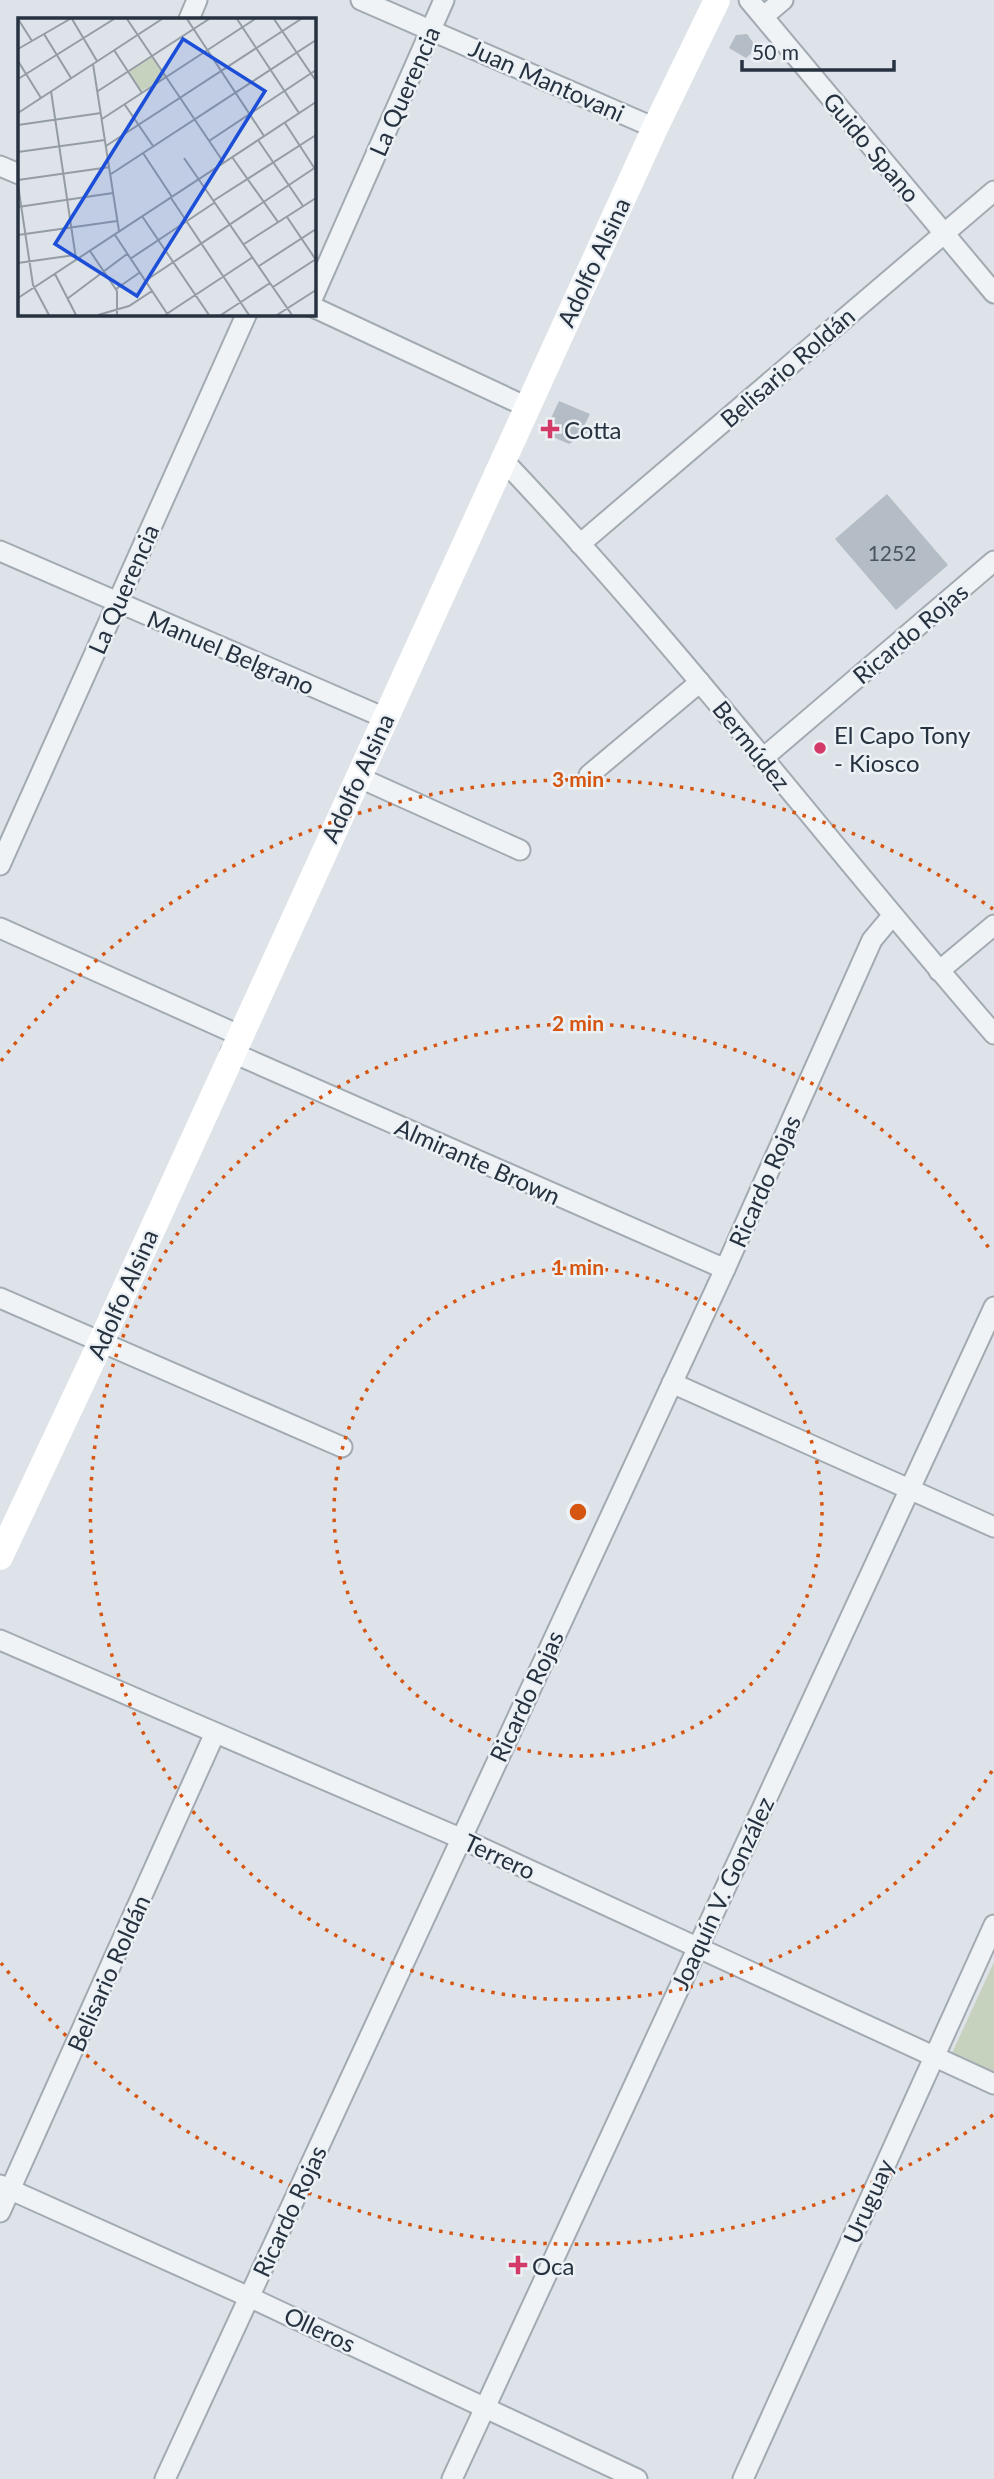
<svg xmlns="http://www.w3.org/2000/svg" width="994" height="2479" viewBox="0 0 994 2479" font-family="Lato,sans-serif">
	<rect width="100%" height="100%" fill="#dde3e8"/>
	<!-- green -->
	<polygon fill="#c6d2be" points="994,1962 994,2072 952,2053"/>
	<!-- building -->
	<g fill="#b4bcc5">
		<polygon points="747,34 757,48 746,58 729,48 736,35"/>
		<polygon points="559,401 590,414 584,426 591,430 569,444 544,433"/>
		<polygon points="887,494 948,565 896,610 835,539"/>
	</g>
	<g fill="none" stroke-linecap="round" stroke-linejoin="round">
		<!-- street casing -->
		<g stroke="#a2aab2" stroke-width="23">
			<g id="street">
				<polyline points="361,0 655,128"/>
				<polyline points="749,0 994,293"/>
				<polyline points="764,16 783,0"/>
				<polyline points="189,19 197,0"/>
				<polyline points="0,166 19,174"/>
				<polyline points="313,297 444,0"/>
				<polyline points="313,307 527,407"/>
				<path d="M504 461C677 643 829 844 994 1034"/>
				<polyline points="580,544 994,191"/>
				<polyline points="0,551 385,718"/>
				<polyline points="762,759 994,561"/>
				<polyline points="589,775 700,682"/>
				<polyline points="358,777 520,850"/>
				<polyline points="0,865 247,313"/>
				<polyline points="0,928 239,1035"/>
				<polyline points="939,971 994,925"/>
				<polyline points="231,1052 725,1269"/>
				<polyline points="0,1298 342,1447"/>
				<polyline points="672,1383 994,1527"/>
				<polyline points="0,1640 460,1838 994,2084"/>
				<polyline points="0,2185 249,2297 637,2479"/>
				<polyline points="0,2212 215,1733"/>
				<polyline points="165,2479 725,1269 872,940 892,916"/>
				<polyline points="452,2479 994,1307"/>
				<polyline points="743,2479 994,1925"/>
			</g>
		</g>
		<!-- street -->
		<use href="#street" stroke="#f0f3f6" stroke-width="19"/>
		<!-- secondary -->
		<polyline stroke="#fff" stroke-width="26" points="0,1557 101,1342 655,128 717,0"/>
	</g>
	<!-- distance rings -->
	<g fill="none" stroke="#d55511" stroke-width="3.5" stroke-dasharray="3.5 7">
		<circle cx="578" cy="1512" r="244"/>
		<path d="M992 1771A488 488 0 1 1 992 1253"/>
		<path d="M993 2115A732 732 0 0 1 1 1963M1 1061A732 732 0 0 1 993 909"/>
	</g>
	<!-- markers -->
	<g fill="#d43a67" stroke="#ecf1f5" stroke-width="2.5">
		<path d="M546.5 418.5h7v7h7v7h-7v7h-7v-7h-7v-7h7z"/>
		<circle cx="820" cy="748" r="7"/>
		<path d="M514.5 2254.5h7v7h7v7h-7v7h-7v-7h-7v-7h7z"/>
	</g>
	<g text-anchor="middle" dominant-baseline="central" stroke-width="5" stroke-linejoin="round" paint-order="stroke">
		<!-- number labels -->
		<g font-size="21" fill="#4a5460">
			<text x="892" y="552">1252</text>
		</g>
		<!-- street labels -->
		<g font-size="24" fill="#26323f" stroke="#ecf1f5">
			<text transform="translate(547 80) rotate(24)">Juan Mantovani</text>
			<text transform="translate(404 91) rotate(-66)">La Querencia</text>
			<text transform="translate(872 147) rotate(50)">Guido Spano</text>
			<text transform="translate(593 262) rotate(-65)">Adolfo Alsina</text>
			<text transform="translate(787 367) rotate(-41)">Belisario Roldán</text>
			<text transform="translate(123 589) rotate(-66)">La Querencia</text>
			<text transform="translate(910 633) rotate(-40)">Ricardo Rojas</text>
			<text transform="translate(231 652) rotate(23)">Manuel Belgrano</text>
			<text transform="translate(752 745) rotate(51)">Bermúdez</text>
			<text transform="translate(357 778) rotate(-65)">Adolfo Alsina</text>
			<text transform="translate(478 1161) rotate(24)">Almirante Brown</text>
			<text transform="translate(764 1181) rotate(-66)">Ricardo Rojas</text>
			<text transform="translate(122 1294) rotate(-66)">Adolfo Alsina</text>
			<text transform="translate(526 1696) rotate(-65)">Ricardo Rojas</text>
			<text transform="translate(500 1856) rotate(25)">Terrero</text>
			<text transform="translate(722 1893) rotate(-65)">Joaquín V. González</text>
			<text transform="translate(108 1973) rotate(-66)">Belisario Roldán</text>
			<text transform="translate(868 2201) rotate(-66)">Uruguay</text>
			<text transform="translate(289 2211) rotate(-65)">Ricardo Rojas</text>
			<text transform="translate(320 2329) rotate(25)">Olleros</text>
		</g>
		<!-- poi labels -->
		<g font-size="24" fill="#26323f" stroke="#ecf1f5" text-anchor="start">
			<text x="564" y="429">Cotta</text>
			<text x="834" y="734">El Capo Tony<tspan x="834" dy="28">- Kiosco</tspan></text>
			<text x="532" y="2265">Oca</text>
		</g>
	</g>
	<!-- overview -->
	<g transform="translate(18 18)">
		<rect width="298" height="298" fill="#dde3e8"/>
		<path d="M134 39 147 59 124 73 111 54Z" fill="#c6d2be"/>
		<path fill="none" stroke="#949ca4" stroke-width="2" d="M0 1 14 23M54 1 79 43M109 1 206 145M169 1 246 118M219 1 281 95M256 1 298 63M26 16 53 60M0 31 52 1M96 32 124 75M0 43 23 80M75 46 101 213M0 61 96 1M33 73 58 241M80 73 191 1M107 87 135 128M0 95 144 1M84 101 237 1M267 105 297 151M0 107 83 95M240 122 285 188M191 123 298 52M88 128 283 1M0 134 87 122M125 135 154 179M214 139 260 204M166 140 274 297M93 156 298 22M0 162 92 149M0 167 15 267 31 297M153 180 231 297M195 183 298 117M0 189 95 175M124 198 191 297M269 199 298 242M0 217 99 203M97 217 150 297M226 226 298 180M72 233 99 273V297M112 241 196 185M0 245 57 237M241 248 298 211M37 256 58 297M127 263 298 149M255 269 298 241M98 271 121 255M0 280 298 84M49 281 109 236M80 297 111 288 134 273M147 297 235 239M203 297 252 265M259 297 298 272"/>
		<path fill="#1d4ed8" fill-opacity="0.15" stroke="#1d4ed8" stroke-width="3.5" d="M165 21 247 73 119 278 37 226Z"/>
		<rect width="298" height="298" fill="none" stroke="#26323f" stroke-width="3.5"/>
	</g>
	<circle cx="578" cy="1512" r="10" fill="#d55511" stroke="#ecf1f5" stroke-width="3.5"/>
	<g font-size="21" text-anchor="middle" font-weight="bold" fill="#d55511" stroke="#ecf1f5" stroke-width="5" stroke-linejoin="round" paint-order="stroke">
		<text x="578" y="787">3 min</text>
		<text x="578" y="1031">2 min</text>
		<text x="578" y="1275">1 min</text>
	</g>
	<!-- scale -->
	<path d="M742 60v10h152v-10" fill="none" stroke="#26323f" stroke-width="3.5"/>
	<text x="752" y="60" font-size="21" fill="#26323f" stroke="#ecf1f5" stroke-width="5" paint-order="stroke">50 m</text>
</svg>
